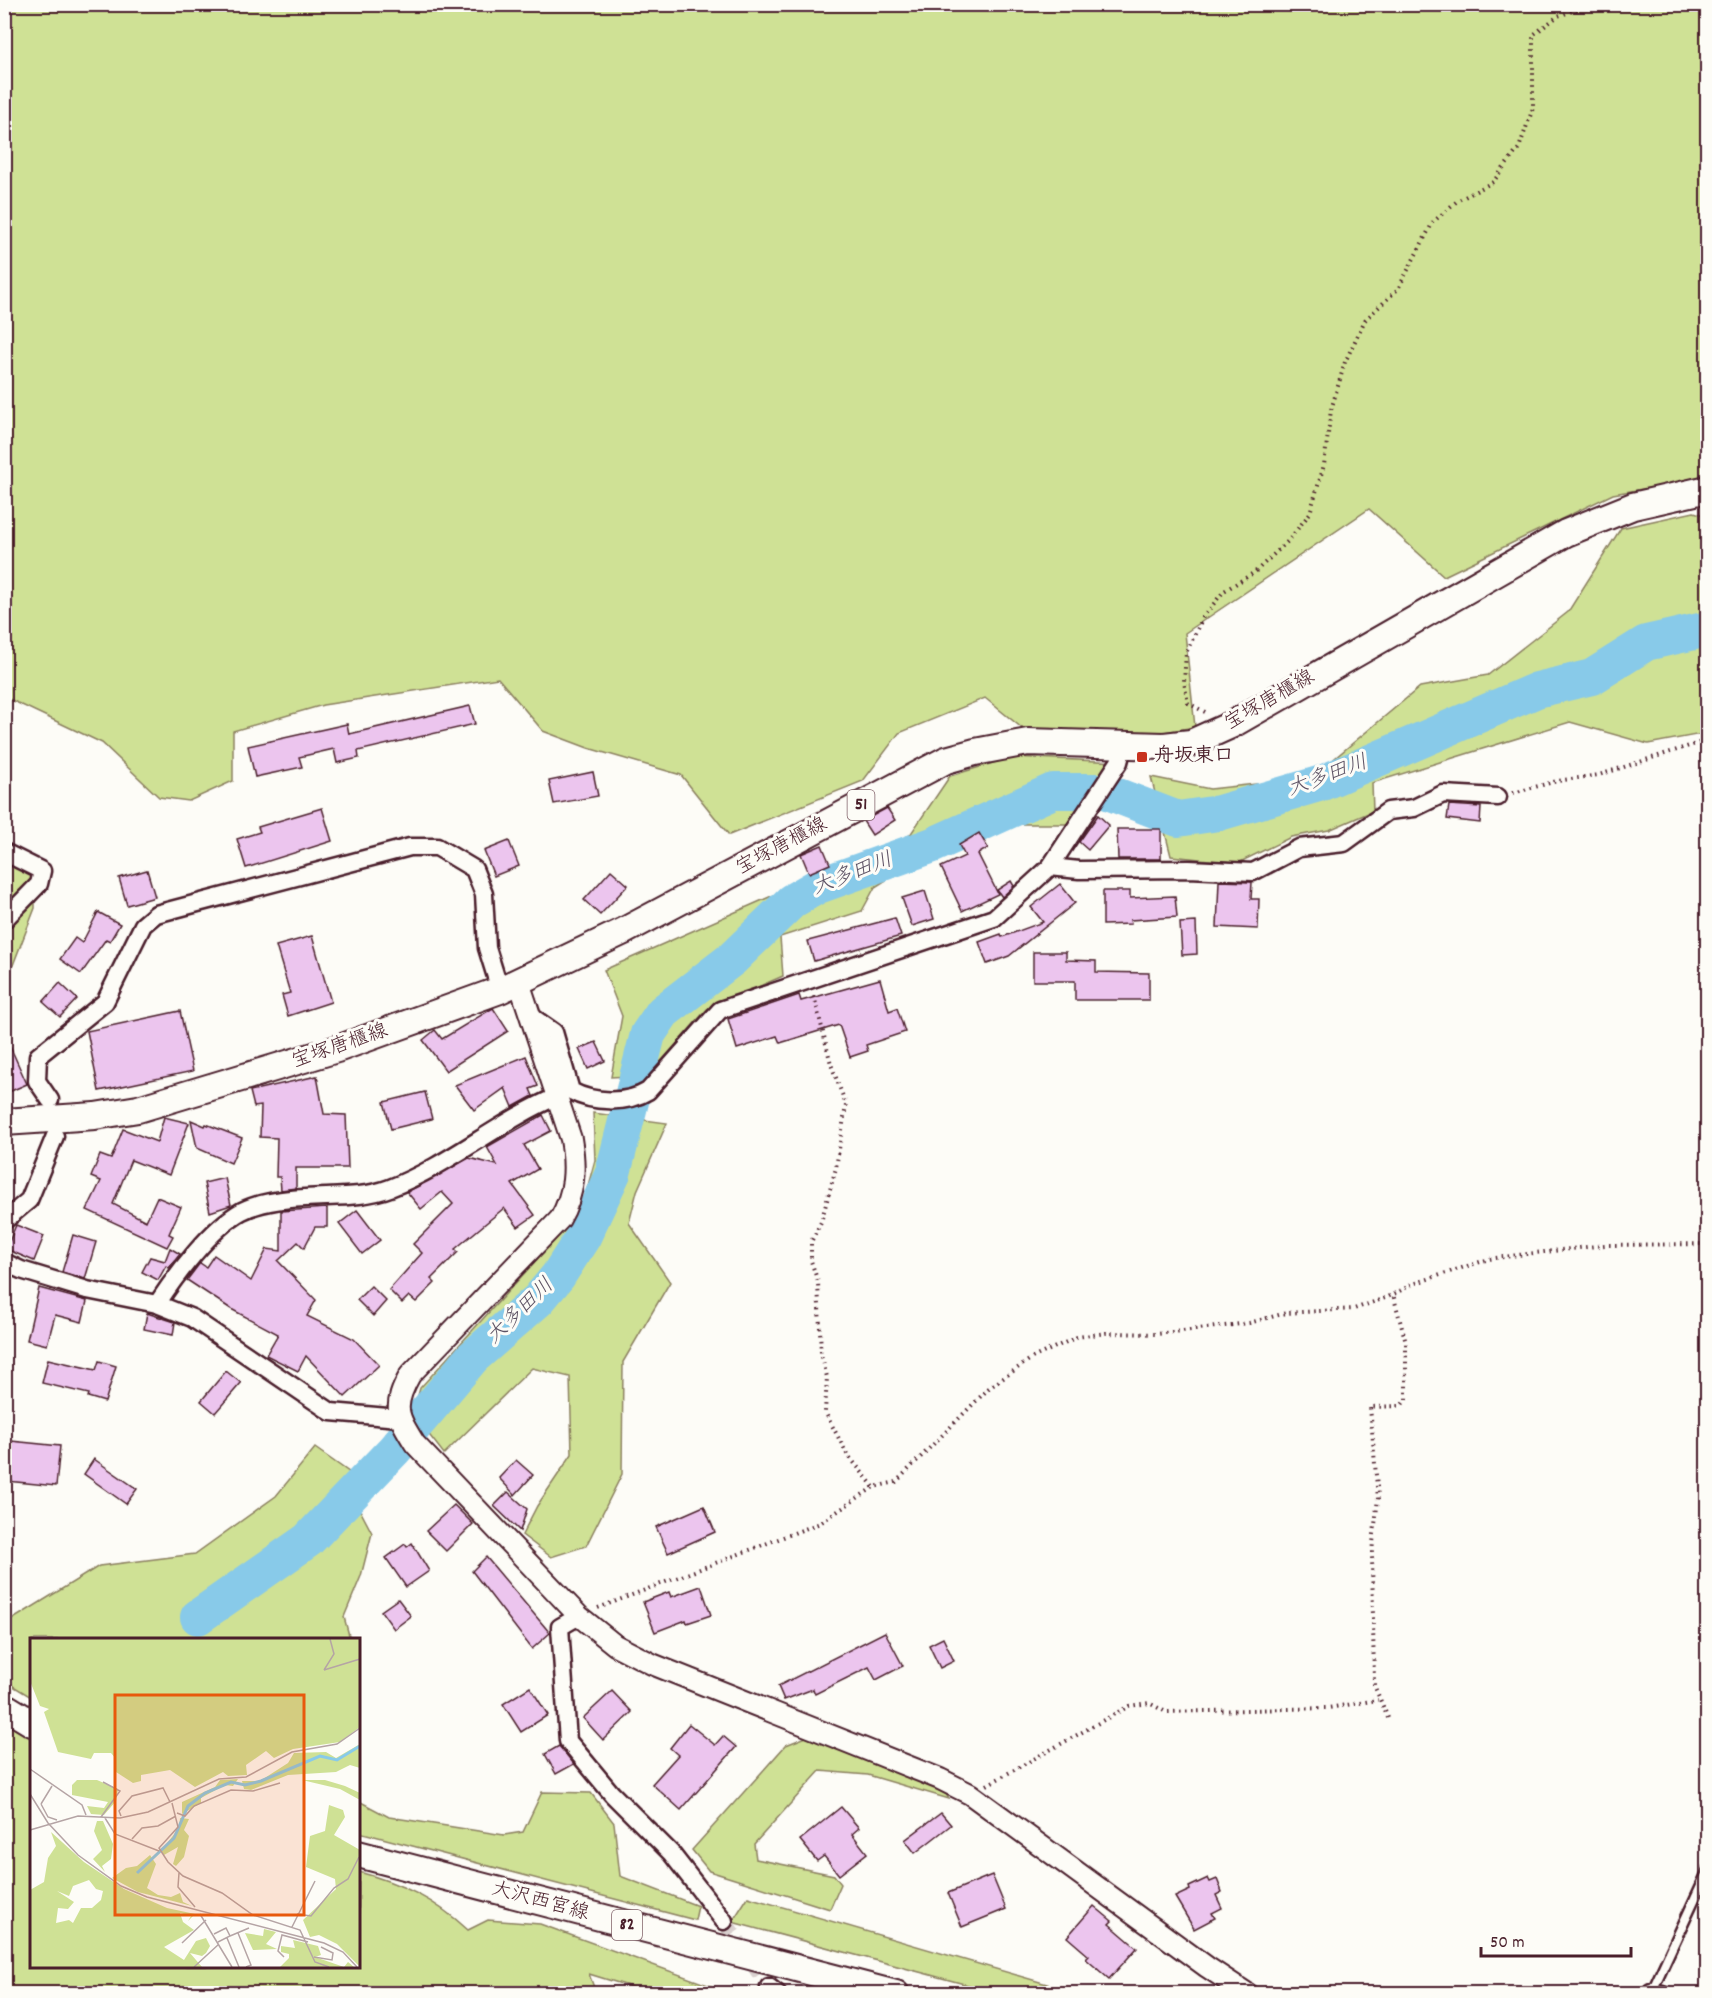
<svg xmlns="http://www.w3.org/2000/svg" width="1712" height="1998" viewBox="0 0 1712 1998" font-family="Dekko,'Klee One',sans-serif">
	<rect width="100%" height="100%" fill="#fdfcf7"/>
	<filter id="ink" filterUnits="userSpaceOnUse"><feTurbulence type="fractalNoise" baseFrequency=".0167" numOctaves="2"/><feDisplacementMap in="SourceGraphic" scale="12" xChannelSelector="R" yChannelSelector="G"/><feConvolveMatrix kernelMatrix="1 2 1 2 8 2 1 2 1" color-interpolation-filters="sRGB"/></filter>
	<g filter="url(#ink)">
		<!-- green -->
		<g fill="#cfe195" stroke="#8c8060" stroke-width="1.5">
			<polygon points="5,5 1707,5 1707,478 1613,494 1444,576 1369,509 1185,633 1195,727 1114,740 1028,733 985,698 899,733 863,781 729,835 681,775 588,748 543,731 498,678 323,705 233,731 233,781 189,801 159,797 102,743 7,698"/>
			<polygon points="1694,512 1707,516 1707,733 1648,744 1570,722 1372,783 1373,811 1329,830 1291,837 1238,863 1171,856 1151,777 1210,789 1311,778 1420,687 1488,675 1568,612 1621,528"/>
			<polygon points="1013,757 1119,762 1068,824 1020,824 995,820 934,850 875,887 862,911 780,937 783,976 707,1009 649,1075 611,1077 622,1016 604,970 910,835 950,776"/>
			<polygon points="5,850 35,864 35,908 13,965 5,974"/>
			<polygon points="593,1113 667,1123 637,1191 629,1223 670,1282 623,1362 622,1474 586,1546 551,1557 522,1535 537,1506 572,1454 570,1377 532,1368 444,1454 413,1414 420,1388 581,1211 595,1160"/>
			<polygon points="315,1448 353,1475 360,1510 372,1533 361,1576 344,1617 350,1639 32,1640 31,1697 5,1681 5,1624 99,1566 195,1554 276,1496"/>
			<path d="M4 1715 31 1732 32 1966H358L359 1872C401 1883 436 1900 468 1930L488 1920 540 1924 722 1990 724 1993H651L589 1974 596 1993H5Z"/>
			<polygon points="806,1737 943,1789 949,1799 868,1775 820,1771 754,1844 756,1859 834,1875 841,1884 830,1909 709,1871 692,1850 786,1745"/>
			<polygon points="542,1792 591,1793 614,1823 620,1876 698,1906 695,1920 359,1832 359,1801 389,1817 504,1835 523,1832"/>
			<polygon points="748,1897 1078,1993 998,1993 732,1922"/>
		</g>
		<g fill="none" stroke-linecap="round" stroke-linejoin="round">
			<!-- river -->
			<polyline stroke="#88cae9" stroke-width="36" points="198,1617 308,1540 394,1450 472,1358 538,1300 558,1276 583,1237 613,1173 648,1034 663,1012 732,959 792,901 818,886 933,845 1053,791 1105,791 1178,819 1219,813 1322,783 1537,690 1592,677 1646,643 1708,629"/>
		</g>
		<!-- building -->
		<g fill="#ecc5ee" stroke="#4a1f2b" stroke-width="1.5">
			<polygon points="470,706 475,724 358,751 359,758 337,763 334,749 299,757 302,767 255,777 248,746 347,724 349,734"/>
			<polygon points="593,772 598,796 554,804 549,781"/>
			<polygon points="1449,805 1481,807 1480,823 1447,819"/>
			<polygon points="322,808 332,841 246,868 237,839 260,832 258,827"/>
			<polygon points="887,808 895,820 872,835 863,821"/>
			<polygon points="1098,815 1109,825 1088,850 1079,842"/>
			<polygon points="1117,829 1161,829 1161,859 1118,859"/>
			<polygon points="979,833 988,848 978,854 998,894 962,911 941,867 965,856 959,845"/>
			<polygon points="509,841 519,866 494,876 484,851"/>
			<polygon points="822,845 830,864 809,873 801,854"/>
			<polygon points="147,870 155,897 127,905 119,878"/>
			<polygon points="611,870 628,885 600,915 584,900"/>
			<polygon points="1011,881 1014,886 1002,897 997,890"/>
			<polygon points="1219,881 1252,882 1251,899 1259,899 1258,929 1217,927"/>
			<polygon points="1060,884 1075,903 1009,956 987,964 979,942 1001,934 1002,937 1043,922 1031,907"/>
			<polygon points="925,891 934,919 912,926 902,898"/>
			<polygon points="1103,891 1130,891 1130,898 1175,896 1177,917 1130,920 1131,924 1103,925"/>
			<polygon points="98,912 120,924 110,941 106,939 81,974 60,959 75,938 82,943"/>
			<polygon points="895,918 901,936 814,961 808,941"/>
			<polygon points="1196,922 1197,954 1182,955 1180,923"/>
			<polygon points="312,936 331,1002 288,1016 282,995 290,993 276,946"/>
			<polygon points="1033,952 1066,952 1066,960 1096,961 1096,972 1149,973 1149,1000 1075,1000 1075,981 1033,981"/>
			<polygon points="880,979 889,1011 897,1008 905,1032 866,1045 868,1051 850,1057 839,1025 780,1043 777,1036 737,1049 728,1019 799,995 801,1001"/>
			<polygon points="60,983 77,999 60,1017 43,1002"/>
			<polygon points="493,1008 508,1031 446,1071 423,1040 435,1030 442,1039"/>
			<polygon points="180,1011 193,1071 99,1091 87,1031"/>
			<polygon points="4,1033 27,1084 4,1094"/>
			<polygon points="596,1042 605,1061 588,1069 579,1049"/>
			<polygon points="526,1056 538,1086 530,1089 533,1096 513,1107 505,1088 474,1110 455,1085"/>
			<polygon points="317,1076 324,1114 346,1115 348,1168 296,1168 296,1188 281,1190 280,1177 276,1177 277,1138 260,1137 261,1106 254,1107 250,1091"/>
			<polygon points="425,1092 432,1119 391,1129 384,1102"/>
			<polygon points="543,1115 551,1131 524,1145 538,1169 512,1184 535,1215 518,1227 504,1208 455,1249 458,1252 431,1279 435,1283 416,1302 409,1296 402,1303 389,1290 422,1253 413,1244 453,1204 442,1192 421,1209 407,1192 469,1158 497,1165 487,1147"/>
			<polygon points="164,1117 189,1123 169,1175 131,1160 113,1204 146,1221 157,1197 181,1207 169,1234 173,1236 167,1247 87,1210 101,1181 91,1177 100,1155 111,1159 123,1129 157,1142"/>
			<polygon points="191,1120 205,1126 206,1124 242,1138 231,1163 197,1148"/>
			<polygon points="225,1178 231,1205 210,1212 204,1183"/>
			<polygon points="327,1208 327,1227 315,1227 304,1248 298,1242 278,1261 316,1300 307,1316 354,1339 379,1365 345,1397 306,1356 298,1371 266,1355 278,1334 231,1309 187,1280 200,1263 206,1267 214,1255 251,1281 267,1249 281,1251 281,1211"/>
			<polygon points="357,1210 380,1240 362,1254 339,1224"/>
			<polygon points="16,1225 44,1236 34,1261 6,1249"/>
			<polygon points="73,1235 96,1242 85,1279 62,1272"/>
			<polygon points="170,1248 180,1254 169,1268 166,1266 158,1280 142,1272 150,1257 165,1261"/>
			<polygon points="371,1286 386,1301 373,1316 357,1300"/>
			<polygon points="39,1288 87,1301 82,1322 55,1315 47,1345 27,1340"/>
			<polygon points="147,1313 175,1322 173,1335 144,1329"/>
			<polygon points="48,1359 96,1370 99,1361 116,1366 105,1402 88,1397 89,1394 42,1383"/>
			<polygon points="226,1371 241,1383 215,1413 201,1401"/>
			<polygon points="11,1441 60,1446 56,1486 7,1481"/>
			<polygon points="94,1459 137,1489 126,1504 84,1474"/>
			<polygon points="516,1460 533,1475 515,1495 499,1478"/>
			<polygon points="508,1492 527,1509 520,1531 494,1506"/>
			<polygon points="454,1505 473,1524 446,1551 426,1531"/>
			<polygon points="704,1506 715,1532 668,1553 656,1527"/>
			<polygon points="412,1543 429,1571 406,1587 386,1558 405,1544 407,1547"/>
			<polygon points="486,1557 550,1633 532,1649 472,1571"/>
			<polygon points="701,1586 711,1615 687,1623 686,1620 655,1632 643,1602 669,1592 671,1597"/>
			<polygon points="398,1599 411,1616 394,1629 381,1611"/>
			<polygon points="885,1632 903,1666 876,1680 869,1667 815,1694 813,1689 784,1700 778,1686"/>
			<polygon points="943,1638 954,1661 940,1668 929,1645"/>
			<polygon points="530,1687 548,1715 521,1732 503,1704"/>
			<polygon points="612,1691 632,1712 603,1740 583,1718"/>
			<polygon points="689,1724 715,1745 723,1736 736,1747 681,1810 652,1784 678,1755 670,1748"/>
			<polygon points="559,1746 574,1764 556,1774 545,1754"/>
			<polygon points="841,1807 859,1828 852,1834 867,1853 839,1875 824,1856 817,1861 800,1840"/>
			<polygon points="941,1813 951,1825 915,1853 905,1840"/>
			<polygon points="992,1875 1006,1909 962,1927 948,1893"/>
			<polygon points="1208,1878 1210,1882 1217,1879 1222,1892 1216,1895 1222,1908 1212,1913 1215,1918 1194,1929 1175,1897 1190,1890 1189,1887"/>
			<polygon points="1094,1906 1112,1921 1109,1924 1137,1948 1109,1979 1086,1959 1089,1956 1067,1937"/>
		</g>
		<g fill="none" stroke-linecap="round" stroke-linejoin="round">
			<!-- minor-tunnel -->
			<polyline stroke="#d9d0ce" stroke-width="16" stroke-dasharray="16 8" stroke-linecap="butt" points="724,1921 769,1987"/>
			<!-- service casing -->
			<g stroke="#4a1f2b" stroke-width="13">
				<polyline id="service" points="1651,1993 1708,1870"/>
			</g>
			<!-- minor casing -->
			<g stroke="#4a1f2b" stroke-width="21">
				<g id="minor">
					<polyline points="4,852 42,871 39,884 4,920"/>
					<polyline points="1050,867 1119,762 1124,743"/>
					<path d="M531 1016 554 1032 571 1091C593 1103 627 1104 648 1091L720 1010 994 918 1050 867 1079 870 1189 869 1253 872 1299 848 1344 843 1388 811 1414 808 1443 794 1498 797"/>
					<polyline points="50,1100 37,1081 38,1056 105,1002 143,925 156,914 410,847 437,847 474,869 484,894 487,948 500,990"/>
					<polyline points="4,1221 29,1200 55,1136"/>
					<polyline points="4,1262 21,1270 87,1290 157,1304 192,1318 331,1412 399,1418"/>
					<path d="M157 1304C176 1275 211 1228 242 1211 260 1202 285 1199 305 1198 333 1196 364 1198 390 1188 450 1165 499 1121 558 1096"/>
					<polyline points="579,1616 560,1627 568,1741 612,1794 671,1853 724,1921"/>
					<polyline points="769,1987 778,1994"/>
					<polyline points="1651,1992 1663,1994"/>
				</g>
			</g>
			<!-- tertiary casing -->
			<g stroke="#4a1f2b" stroke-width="24">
				<path id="tertiary" d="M519 982 571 1139C576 1168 575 1193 560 1219L410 1375C392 1407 397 1415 415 1444L579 1616 615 1645 652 1664 940 1779 970 1794 1207 1967 1248 1994"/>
			</g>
			<!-- primary casing -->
			<g stroke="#4a1f2b" stroke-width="30">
				<g id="primary">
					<polyline points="4,1122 95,1116 138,1109 337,1049 500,990 624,931 946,760 975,752 1028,742 1164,746 1191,743 1231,725 1566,533 1633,506 1708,489"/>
					<polyline points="4,1706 32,1723"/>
					<polyline points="358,1854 896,1994"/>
				</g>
			</g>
			<!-- path -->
			<g stroke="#4a1f2b" stroke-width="4" stroke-dasharray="1.5 4.5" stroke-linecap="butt">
				<polyline points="1205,712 1188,703 1184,682 1186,653 1203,617 1224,591 1255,572 1288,541 1310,513 1324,465 1331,410 1345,362 1365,320 1398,289 1433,222 1457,201 1493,182 1519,148 1533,108 1533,35 1558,16 1593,4"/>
				<polyline points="1513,793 1557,781 1599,775 1708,740"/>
				<polyline points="814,996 831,1064 846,1105 836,1168 821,1222 811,1242 811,1261 818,1282 821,1353 827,1377 825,1412 847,1454 874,1487"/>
				<polyline points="598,1608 820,1523 874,1487 896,1482 989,1388 1032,1358 1077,1337 1106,1333 1157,1334 1249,1323 1286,1313 1354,1309 1388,1297 1413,1284 1489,1259 1518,1255 1605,1245 1708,1244"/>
				<polyline points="1388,1718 1374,1685 1372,1552 1378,1498 1370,1407 1401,1406 1406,1399 1406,1343 1393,1294"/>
				<polyline points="987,1785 1129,1706 1149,1703 1166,1712 1328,1708 1378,1700"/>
			</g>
			<!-- service -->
			<use href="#service" stroke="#fdfcf7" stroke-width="8"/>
			<!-- minor -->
			<use href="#minor" stroke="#fdfcf7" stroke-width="16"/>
			<!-- tertiary -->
			<use href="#tertiary" stroke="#fdfcf7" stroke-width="20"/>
			<!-- primary -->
			<use href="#primary" stroke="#fdfcf7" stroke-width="26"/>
		</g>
	</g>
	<!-- markers -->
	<rect fill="#c8321e" stroke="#fdfcf7" stroke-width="2" x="1136" y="751" width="12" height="12" rx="3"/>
	<g text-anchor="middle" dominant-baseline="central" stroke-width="6" stroke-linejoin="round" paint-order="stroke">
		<!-- shield labels -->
		<g fill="#fdfcf7" stroke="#806168" stroke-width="1.5">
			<rect x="847.5" y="790" width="27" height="30" rx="4.5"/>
			<rect x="612" y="1910" width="30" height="30" rx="4.5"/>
		</g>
		<g font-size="18" font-weight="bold" fill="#4a1f2b">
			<text x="861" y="805">51</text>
			<text x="627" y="1925">82</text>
		</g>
		<!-- street labels -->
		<g font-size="20" fill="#4a1f2b" stroke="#fdfcf7">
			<text transform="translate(1270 701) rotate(-30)">宝塚唐櫃線</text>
			<text transform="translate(782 847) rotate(-28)">宝塚唐櫃線</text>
			<text transform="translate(340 1047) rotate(-19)">宝塚唐櫃線</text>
			<text transform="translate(540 1902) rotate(15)">大沢西宮線</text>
		</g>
		<!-- poi labels -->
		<g font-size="20" font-weight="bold" fill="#4a1f2b" stroke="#fdfcf7" text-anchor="start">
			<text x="1154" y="757">舟坂東口</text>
		</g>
		<!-- water labels -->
		<g font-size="21" font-style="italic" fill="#5d5264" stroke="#fdfcf7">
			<text transform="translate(1328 777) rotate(-20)">大多田川</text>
			<text transform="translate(853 875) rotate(-21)">大多田川</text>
			<text transform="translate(521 1312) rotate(-44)">大多田川</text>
		</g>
	</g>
	<!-- overview -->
	<g transform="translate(30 1638)">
		<rect width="330" height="330" fill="#fdfcf7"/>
		<path d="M0 1H330V89L310 104 263 111 244 120 236 113 216 127 217 137 198 138 193 134 165 149 140 132 111 137V143L103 145 86 134V121L81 115H64L61 121 28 114 14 74 19 71 10 68 0 43ZM330 106V130L320 127 306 134 258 137 221 152 214 151 212 143H230L258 125 264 115 296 114 306 120ZM208 141 203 148 195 147 171 160V165L152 176V164L185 149 190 142ZM47 142H67L88 151 86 163 74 177 61 176 57 168 74 170 78 164 42 157V147ZM272 142H295L315 148 330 155V162L310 151ZM299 167 313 172 315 179 304 197 330 212V329L307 306 289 297 280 299 273 282 306 251 305 241 276 229 280 198 295 193ZM150 180 159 181 154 192 159 198 154 219 146 228 143 226 148 209 134 217 131 213 149 190ZM67 183H73L83 206 81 221 72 228 75 234 63 221 72 212 64 193ZM21 194 54 224 94 251 137 270 165 276 158 283 161 278 150 275 153 284 164 292 134 309 154 322 166 303 176 300 180 308 176 315 172 318 160 315 172 329H0V252L14 244 18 220 26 208ZM59 242 66 251 73 253 71 262 62 270H51L43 285 39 282 26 285 28 270 38 271 44 264 27 253 39 258 43 248ZM120 217 126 226 117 250 128 257 141 259 150 255 153 264 162 268 108 254 82 240 96 230 107 228ZM234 291 246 294 236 306 247 311 223 312 215 295 233 298ZM263 302 288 308 291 317 285 319 314 329 318 324 324 329H250L259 320V316L251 314V308L265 310Z" fill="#cfe195" fill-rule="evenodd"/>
		<path fill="none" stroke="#88cae9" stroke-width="3" d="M107 235 144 200 158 168 175 155 201 144 215 147 231 143 290 118 307 122 330 108"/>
		<path fill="none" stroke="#b5a4a5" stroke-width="1.5" d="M294 32 330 21M294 32 304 16 300 1M0 131 52 167 56 177M0 156 18 185 48 217 91 248 117 259 294 305 313 314 327 329M142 165 148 189 129 210 138 224 153 238 192 255 223 277 270 292 285 324 299 329M11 166 18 179 27 182M11 166 22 148M147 175 155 178 164 168 201 152 223 153 250 145M91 178 89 173 102 158 133 150 140 164M71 179 90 153 73 144M75 180 85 196 129 213M0 192 48 178 90 180 118 174 189 141 216 139 262 114 307 106 330 90M102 201 112 190 128 188 146 178M149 235 148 249 165 269M170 276 202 329M267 276 281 278 304 250 318 241 329 219M262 289 285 243M208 295 221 327 216 329M184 296 196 290 200 298 188 304M200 298 219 290M197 300 209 329M152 305 176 282M254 319 248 313 252 297 278 304M284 319 302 322 303 315 291 309M164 329 189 306"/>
		<path fill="#e8590c" fill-opacity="0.15" stroke="#e8590c" stroke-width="3" d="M85 57H274V277H85Z"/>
		<rect width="330" height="330" fill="none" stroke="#4a1f2b" stroke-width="3"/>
	</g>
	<!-- margin -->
	<rect width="1712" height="1998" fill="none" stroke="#fdfcf7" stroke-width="24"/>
	<rect x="12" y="12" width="1688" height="1974" fill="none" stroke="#4a1f2b" stroke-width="2" filter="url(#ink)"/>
	<!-- scale -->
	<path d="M1481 1947v9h150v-9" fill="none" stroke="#4a1f2b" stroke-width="3"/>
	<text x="1490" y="1947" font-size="18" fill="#4a1f2b" stroke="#fdfcf7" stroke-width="4.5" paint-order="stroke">50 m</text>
</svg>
